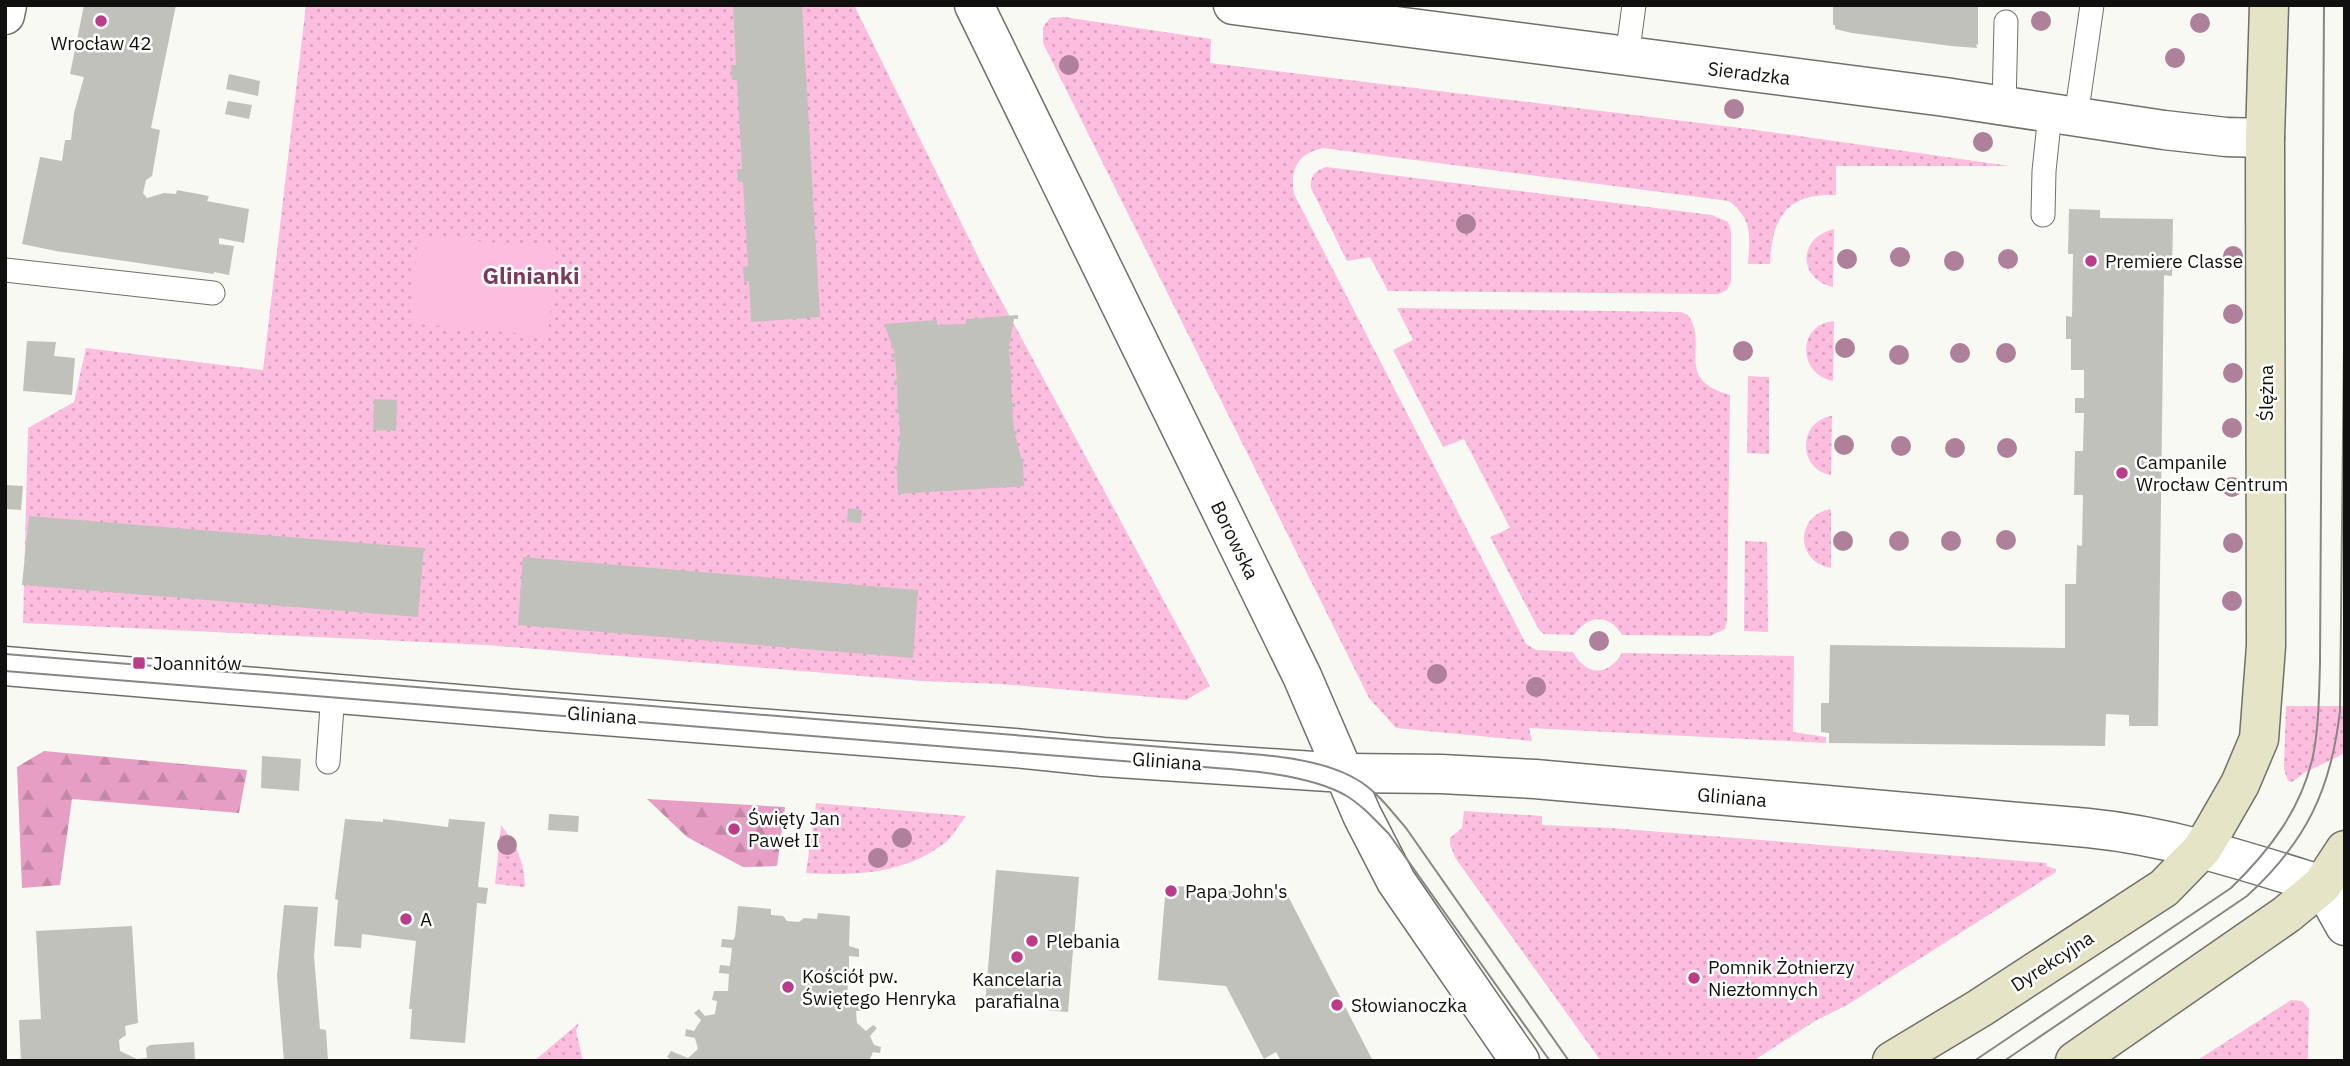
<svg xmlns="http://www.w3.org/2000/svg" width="2350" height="1066" viewBox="0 0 2350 1066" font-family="'IBM Plex Sans',sans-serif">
	<defs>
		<pattern id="grass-dots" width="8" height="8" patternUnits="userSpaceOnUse" patternTransform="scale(1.75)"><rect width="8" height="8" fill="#fdbdde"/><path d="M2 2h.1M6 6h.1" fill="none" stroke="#d8a1bd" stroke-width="1.8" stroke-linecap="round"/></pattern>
		<pattern id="forest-firs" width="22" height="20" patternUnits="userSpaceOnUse" patternTransform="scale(1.75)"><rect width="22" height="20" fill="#e69ec4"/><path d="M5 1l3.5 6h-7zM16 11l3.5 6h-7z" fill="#c487a7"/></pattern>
	</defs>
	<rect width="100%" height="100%" fill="#f9f9f3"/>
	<!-- grass -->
	<g fill="url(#grass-dots)">
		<polygon points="306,5 854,5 983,267 1210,686 1186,700 1001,684 922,681 486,645 23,623 28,428 74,402 86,348 263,370"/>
		<path d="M1064 17 1211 39 1210 63 1749 129 2010 166H1836V195C1785 193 1772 219 1770 264H1748C1750 235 1753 220 1729 201L1323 148C1297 154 1290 169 1294 194L1526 644 1536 650 1573 652C1586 676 1608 677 1622 653L1794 656 1793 732 1826 737V743L1529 728 1532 741 1396 728 1369 698 1043 43V27L1050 18Z"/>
		<path d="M1326 167 1712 215 1728 222 1731 230V282L1727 290 1718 294H1707L1388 291 1370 257 1347 261 1311 188C1310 175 1315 171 1326 167Z"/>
		<path d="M1834 229 1833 287C1797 279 1798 237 1834 229Z"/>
		<path d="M1397 308 1681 312 1688 315C1710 346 1672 379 1730 395L1727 621 1725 629 1710 636 1622 635C1609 613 1588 615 1574 635L1544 634 1539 630 1490 537 1510 528 1464 439 1443 447 1393 350 1413 340Z"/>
		<path d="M1834 321 1833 381C1797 374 1797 324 1834 321Z"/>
		<polygon points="1748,376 1769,377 1769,454 1747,453"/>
		<path d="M1832 416 1831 475C1797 470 1798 420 1832 416Z"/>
		<path d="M1831 509V568C1795 562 1795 515 1831 509Z"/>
		<polygon points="1745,541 1767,542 1768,632 1744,631"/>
		<polygon points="2286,706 2345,706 2345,753 2304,773 2292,782 2288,781 2284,769"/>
		<path d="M816 803 966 816C959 825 951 839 942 845 903 874 853 876 806 873Z"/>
		<polygon points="1464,811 1542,816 1542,825 1611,828 2047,863 2046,866 2056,869 2056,872 1847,1005 1815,1021 1753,1061 1601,1061 1456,859 1450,845 1450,838 1462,828"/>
		<path d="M501 825C517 846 524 861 525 887L495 884Z"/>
		<polygon points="2291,1000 2302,1001 2309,1009 2308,1061 2196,1061"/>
		<polygon points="579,1023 576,1031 583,1061 534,1061"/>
	</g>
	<!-- forest -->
	<g fill="url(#forest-firs)">
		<polygon points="44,751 247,770 239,813 72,799 60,885 22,888 17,767"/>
		<polygon points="647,799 785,807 777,866 743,867 687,837"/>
	</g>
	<!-- pitch -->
	<polygon fill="#fdbdde" points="418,236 556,248 548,336 410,323"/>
	<!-- building -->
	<g fill="#c1c1bc">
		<polygon points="84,5 176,5 151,128 160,130 152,176 146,180 143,193 147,198 164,193 176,194 177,190 209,196 207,201 249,209 244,243 219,238 219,244 234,246 229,275 214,272 214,274 56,251 22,244 40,157 62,161 65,140 71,140 74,113 84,77 70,74"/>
		<polygon points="733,5 802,5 820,317 751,322 749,281 744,282 743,267 748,266 743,182 738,182 737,169 742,169 737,80 732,80 731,65 736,65"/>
		<polygon points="1833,5 1978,5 1978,45 1976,44 1977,48 1951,46 1852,33 1835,29 1835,25 1833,25"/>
		<polygon points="229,74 260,81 258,96 226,89"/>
		<polygon points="228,101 252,105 249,119 225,114"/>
		<polygon points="2069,209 2100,210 2100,218 2173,219 2172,276 2164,275 2158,726 2129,726 2129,715 2106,714 2105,746 1829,743 1829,733 1821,732 1821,703 1829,703 1830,645 2065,648 2065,584 2076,584 2077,545 2082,546 2083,495 2074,495 2075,451 2083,451 2084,413 2075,413 2075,398 2084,398 2084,370 2071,370 2071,339 2066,339 2066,316 2072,317 2073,254 2068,254"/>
		<polygon points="1018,315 1018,319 1014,319 1009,346 1012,346 1012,349 1009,349 1011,374 1013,373 1013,377 1011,377 1012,403 1015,403 1015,407 1012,407 1014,431 1017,431 1017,434 1015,435 1021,458 1025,460 1023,462 1024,486 898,494 897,470 893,467 897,466 900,441 898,442 897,437 900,437 899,413 896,413 895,409 898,409 897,385 894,385 894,381 897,380 895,358 892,358 891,354 895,353 884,324 937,320 937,325 966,324 966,319"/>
		<polygon points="27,341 56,342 54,356 75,358 72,395 23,391"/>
		<polygon points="374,399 397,400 396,431 373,430"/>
		<polygon points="5,485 23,486 21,510 5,509"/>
		<polygon points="848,508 862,510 861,523 847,522"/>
		<polygon points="29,516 424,548 418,617 22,585"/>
		<polygon points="523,557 918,590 913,658 518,625"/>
		<polygon points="262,756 301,759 299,791 261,788"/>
		<polygon points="549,814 579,816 578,832 548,830"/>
		<polygon points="345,819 383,822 383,819 448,827 449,819 485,822 478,887 488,888 486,904 477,903 465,1043 410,1039 412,1009 409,1009 416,941 362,934 361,948 334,946 338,900 335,899"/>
		<polygon points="996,870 1079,877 1068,1012 985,1005"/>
		<polygon points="1166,885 1288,896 1373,1061 1281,1061 1276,1052 1264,1059 1226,986 1158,980"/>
		<polygon points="284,905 318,907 314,956 320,1029 326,1030 328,1061 284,1061 277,976"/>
		<polygon points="738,906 771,909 771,915 783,916 787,921 799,922 804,918 817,919 818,913 850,916 849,946 859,949 859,957 849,956 849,974 857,975 857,983 848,983 847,1001 861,1003 861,1011 856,1011 857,1023 866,1031 873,1025 877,1028 870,1036 874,1045 881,1047 880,1053 873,1052 869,1061 673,1061 667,1057 671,1051 688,1058 698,1049 695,1038 685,1036 686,1029 694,1031 701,1020 694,1013 699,1009 705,1016 715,1014 717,1001 712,1000 714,991 728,991 729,974 719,973 720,965 730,966 732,948 721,947 722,939 733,940 735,937"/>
		<polygon points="132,926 138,1023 125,1026 126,1035 119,1040 120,1051 137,1059 147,1058 146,1048 150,1045 194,1042 195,1061 21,1061 19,1020 41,1019 36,931"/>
	</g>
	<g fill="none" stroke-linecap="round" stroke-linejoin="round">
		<!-- service casing -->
		<g stroke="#70706b" stroke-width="25">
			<g id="service">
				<polyline points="1627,57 1634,5"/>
				<polyline points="2004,106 2006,22"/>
				<polyline points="2076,117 2092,5"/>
				<polyline points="2043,215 2044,171 2050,114"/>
				<polyline points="5,270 213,293"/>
				<polyline points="328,762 333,693"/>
			</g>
		</g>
		<!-- minor casing -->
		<g stroke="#70706b" stroke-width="41">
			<g id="minor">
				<polyline points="1233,5 1945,97 2164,130 2226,137 2265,138"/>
				<polyline points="5,15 7,5"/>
				<polyline points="5,666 541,711 1014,748 1103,757 1344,773"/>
			</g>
		</g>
		<!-- tertiary casing -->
		<g stroke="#70706b" stroke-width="41">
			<g id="tertiary">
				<polyline points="974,5 1302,676 1362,815 1396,881 1520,1061"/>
				<path d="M1344 773 1441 774 1535 779 2088 828C2169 836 2245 861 2322 885L2345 926"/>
			</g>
		</g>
		<!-- secondary casing -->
		<g stroke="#70706b" stroke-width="41">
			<g id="secondary">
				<polyline points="1892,1061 1980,1008 2164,888 2202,849 2213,831 2240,784 2259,739 2266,646 2265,138 2269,5"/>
				<polyline points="2075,1061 2287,914 2322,885 2345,850"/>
			</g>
		</g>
		<!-- service -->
		<use href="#service" stroke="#fff" stroke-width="23"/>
		<!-- minor -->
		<use href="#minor" stroke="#fff" stroke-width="38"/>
		<!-- tertiary -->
		<use href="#tertiary" stroke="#fff" stroke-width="38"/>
		<!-- secondary -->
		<use href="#secondary" stroke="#e5e4c6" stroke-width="38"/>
		<!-- tram -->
		<g stroke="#868682" stroke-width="2">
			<path d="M5 654 1188 749C1240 754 1317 753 1361 782 1379 794 1392 812 1406 828L1569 1061"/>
			<path d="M5 671 1160 764C1214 769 1298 769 1345 795 1362 805 1375 820 1389 834L1550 1061"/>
			<path d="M1974 1061 2231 888C2269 851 2301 810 2313 756 2319 726 2319 694 2320 664L2324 5"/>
			<path d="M2004 1061 2247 896C2306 842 2331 790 2340 711L2345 255"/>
		</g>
	</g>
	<!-- trees -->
	<g fill="#ae809a">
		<circle cx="2041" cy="21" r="10"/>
		<circle cx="2200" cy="23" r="10"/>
		<circle cx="2175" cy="58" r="10"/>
		<circle cx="1069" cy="65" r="10"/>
		<circle cx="1734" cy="109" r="10"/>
		<circle cx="1983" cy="142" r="10"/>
		<circle cx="1466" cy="224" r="10"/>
		<circle cx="2233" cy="256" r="10"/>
		<circle cx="1900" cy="257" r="10"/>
		<circle cx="1847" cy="259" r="10"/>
		<circle cx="2008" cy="259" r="10"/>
		<circle cx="1954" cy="261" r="10"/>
		<circle cx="2233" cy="314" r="10"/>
		<circle cx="1845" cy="348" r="10"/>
		<circle cx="1743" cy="351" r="10"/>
		<circle cx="1960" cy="353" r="10"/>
		<circle cx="2006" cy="353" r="10"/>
		<circle cx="1899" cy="355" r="10"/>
		<circle cx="2233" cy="373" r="10"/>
		<circle cx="2232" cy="428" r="10"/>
		<circle cx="1844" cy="445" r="10"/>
		<circle cx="1901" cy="446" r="10"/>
		<circle cx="1955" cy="448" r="10"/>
		<circle cx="2007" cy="448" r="10"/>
		<circle cx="2232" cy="487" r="10"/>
		<circle cx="2006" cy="540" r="10"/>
		<circle cx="1843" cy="541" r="10"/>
		<circle cx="1899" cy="541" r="10"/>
		<circle cx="1951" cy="541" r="10"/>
		<circle cx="2233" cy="543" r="10"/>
		<circle cx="2232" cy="601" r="10"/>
		<circle cx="1599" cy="641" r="10"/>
		<circle cx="1437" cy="674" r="10"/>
		<circle cx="1536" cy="687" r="10"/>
		<circle cx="902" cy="838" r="10"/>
		<circle cx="507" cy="845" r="10"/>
		<circle cx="878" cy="858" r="10"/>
	</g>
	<!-- markers -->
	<g fill="#bb3d8a" stroke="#fffffe" stroke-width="2.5">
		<circle cx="101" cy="21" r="7"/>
		<circle cx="2091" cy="261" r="7"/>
		<circle cx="2122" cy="473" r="7"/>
		<rect x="132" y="656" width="14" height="14" rx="3.5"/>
		<circle cx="734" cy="829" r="7"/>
		<circle cx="1171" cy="891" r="7"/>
		<circle cx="406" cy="919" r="7"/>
		<circle cx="1032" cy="941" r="7"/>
		<circle cx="1017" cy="957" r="7"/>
		<circle cx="1694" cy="978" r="7"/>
		<circle cx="788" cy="987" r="7"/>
		<circle cx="1337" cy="1005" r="7"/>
	</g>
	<g text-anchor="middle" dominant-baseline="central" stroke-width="5" stroke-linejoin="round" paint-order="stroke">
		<!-- poi labels -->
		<g font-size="19" fill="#10100e" stroke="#fffffe" text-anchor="start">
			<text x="101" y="43" text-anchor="middle">Wrocław 42</text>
			<text x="2105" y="261">Premiere Classe</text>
			<text x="2136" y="462">Campanile<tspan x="2136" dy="22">Wrocław Centrum</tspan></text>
			<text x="153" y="663">Joannitów</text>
			<text x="748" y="818">Święty Jan<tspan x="748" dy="22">Paweł II</tspan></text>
			<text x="1185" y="891">Papa John's</text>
			<text x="420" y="919">A</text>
			<text x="1046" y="941">Plebania</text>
			<text x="1708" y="967">Pomnik Żołnierzy<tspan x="1708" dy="22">Niezłomnych</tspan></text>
			<text x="802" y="976">Kościół pw.<tspan x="802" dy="22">Świętego Henryka</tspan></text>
			<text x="1017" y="979" text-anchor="middle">Kancelaria<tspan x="1017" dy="22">parafialna</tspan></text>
			<text x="1351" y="1005">Słowianoczka</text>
		</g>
		<!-- street labels -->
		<g font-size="19" fill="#10100e" stroke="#fffffe">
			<text transform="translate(1749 73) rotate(7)">Sieradzka</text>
			<text transform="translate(2266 393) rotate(-90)">Ślężna</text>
			<text transform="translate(1235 540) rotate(64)">Borowska</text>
			<text transform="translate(602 715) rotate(4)">Gliniana</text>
			<text transform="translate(1167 761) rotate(4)">Gliniana</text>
			<text transform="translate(1732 797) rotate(5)">Gliniana</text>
			<text transform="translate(2052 961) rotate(-33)">Dyrekcyjna</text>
		</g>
		<!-- quarter labels -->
		<g font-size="23" font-weight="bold" fill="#7a3a5e" stroke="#fffffe">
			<text x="531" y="275">Glinianki</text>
		</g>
	</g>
	<!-- border -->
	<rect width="2350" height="1066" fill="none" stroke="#10100e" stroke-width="14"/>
</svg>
